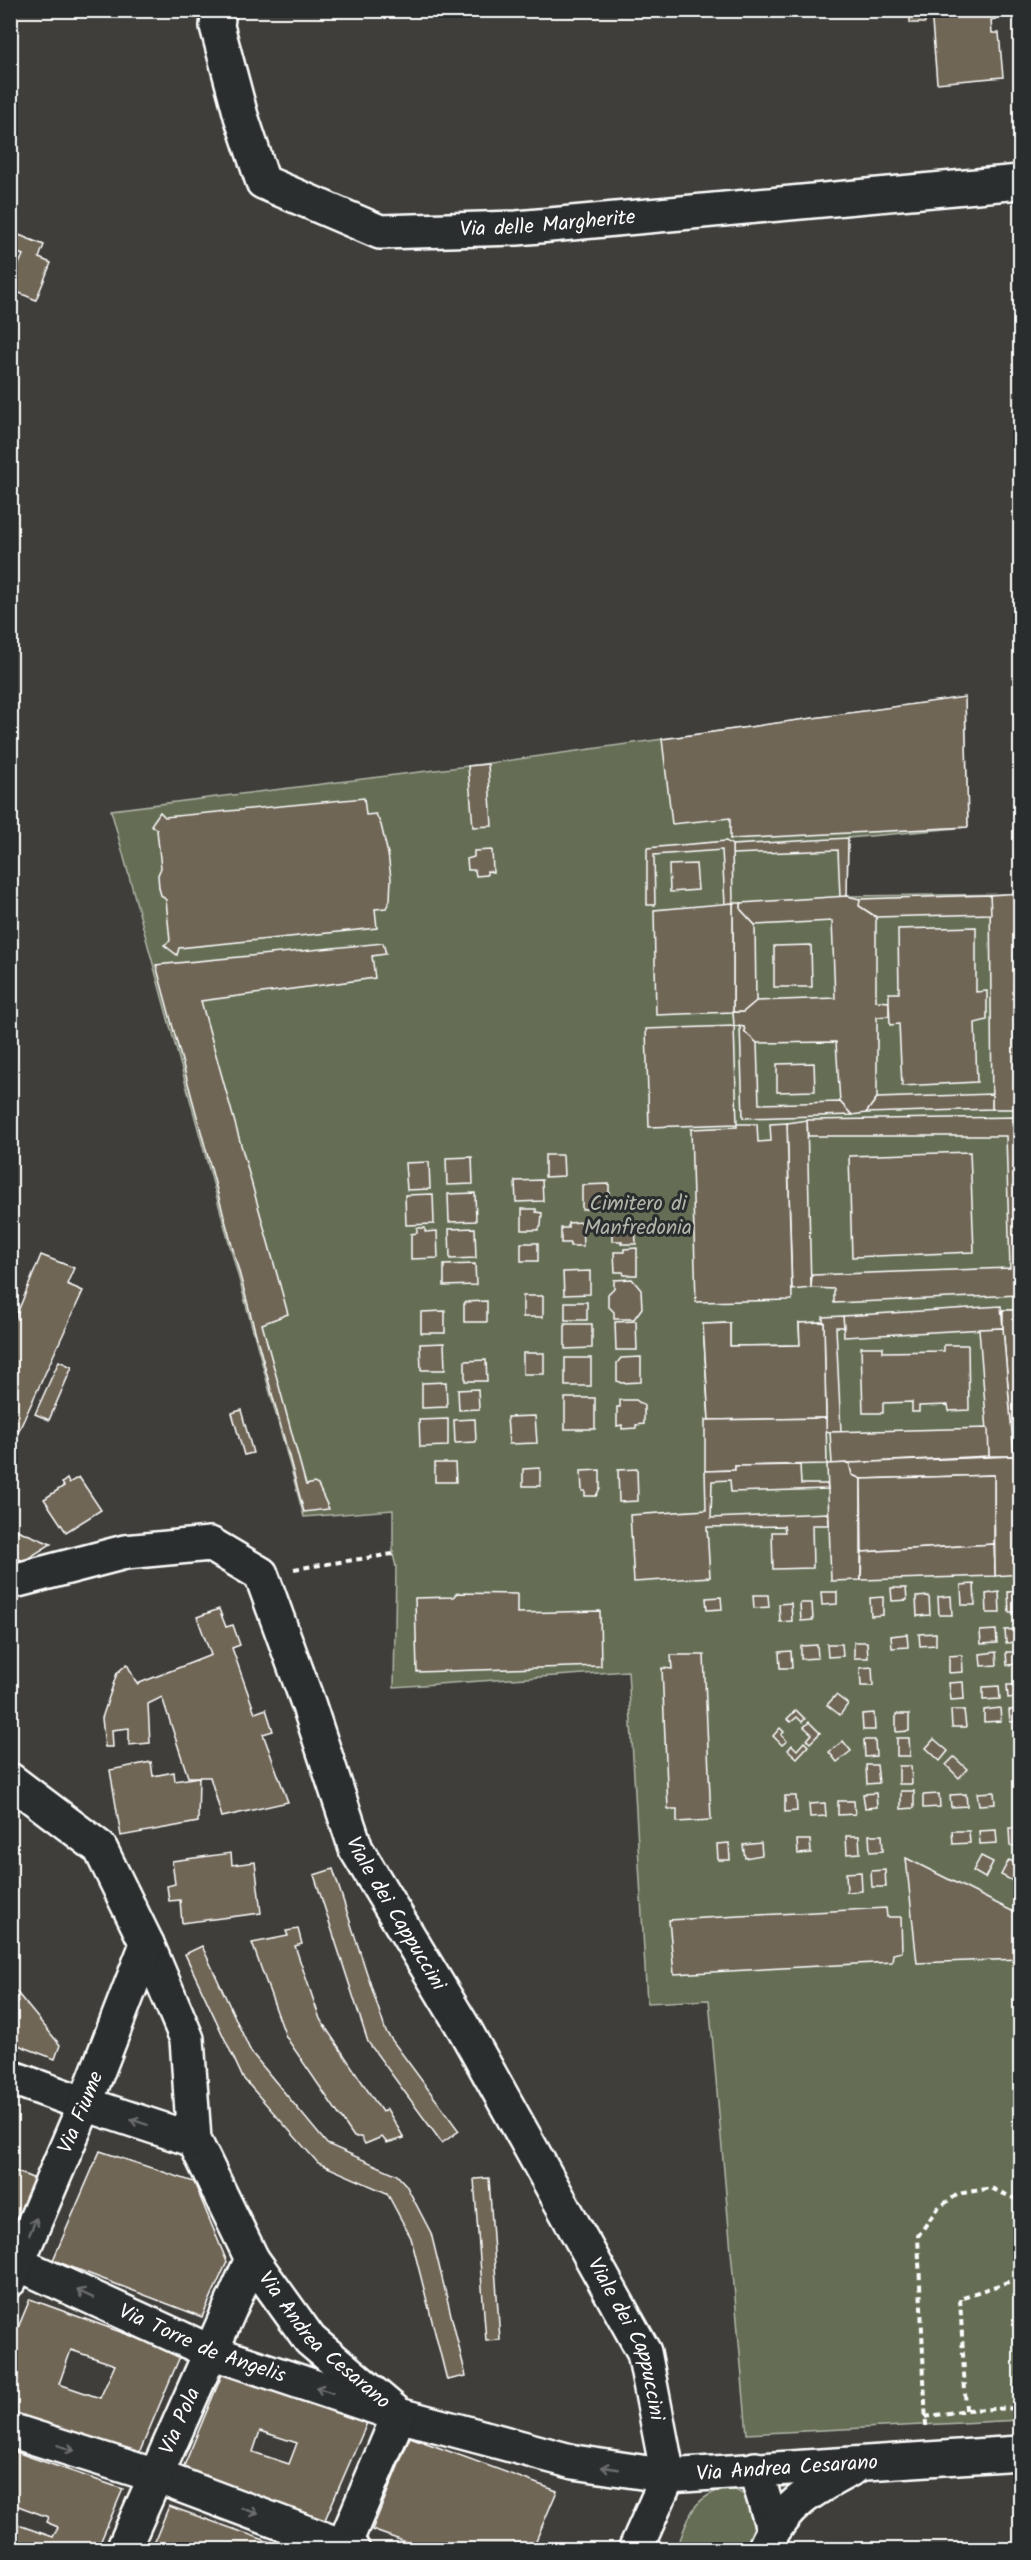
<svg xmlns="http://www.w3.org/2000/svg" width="1031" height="2560" viewBox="0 0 1031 2560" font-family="Kalam,sans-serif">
	<rect width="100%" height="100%" fill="#3f3e3a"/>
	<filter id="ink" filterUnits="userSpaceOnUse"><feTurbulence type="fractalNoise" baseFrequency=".0167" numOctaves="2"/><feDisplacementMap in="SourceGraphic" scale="12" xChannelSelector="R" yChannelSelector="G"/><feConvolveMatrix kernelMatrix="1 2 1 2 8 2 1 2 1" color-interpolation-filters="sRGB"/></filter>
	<g filter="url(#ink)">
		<!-- green -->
		<g fill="#656e55" stroke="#b2b6aa" stroke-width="1.5">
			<polygon points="965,697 968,827 848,838 847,896 1020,894 1020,2420 747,2434 709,2000 647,2003 628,1671 394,1687 396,1567 393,1554 393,1510 304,1517 111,810 468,766"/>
			<path d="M728 2487C766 2501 758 2518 745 2549L676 2550C690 2516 690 2498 728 2487Z"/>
		</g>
		<!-- building -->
		<g fill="#706657" stroke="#fff" stroke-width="1.5" fill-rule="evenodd">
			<rect x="910" y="10" width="15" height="13"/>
			<polygon points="931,10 996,10 996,19 991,20 992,33 999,33 1003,77 937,83"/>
			<polygon points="19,235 44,245 39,258 51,263 36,300 10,289 10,272 15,273 23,255 13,251"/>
			<polygon points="965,697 968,827 730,839 730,818 672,824 662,739"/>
			<polygon points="488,764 492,826 473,827 468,766"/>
			<polygon points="364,798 366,815 376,814 381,825 388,854 391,878 390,900 386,908 375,909 377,928 179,948 177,955 164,945 170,941 166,900 161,895 159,888 158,875 161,868 157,830 151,825 160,812 165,817"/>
			<polygon points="848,838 847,896 840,897 838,850 732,854 732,845"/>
			<polygon points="726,841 732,845 733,903 725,904 722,850 654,855 655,905 647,905 647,848"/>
			<polygon points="492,850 493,872 487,871 487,875 476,876 475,870 468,870 467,859 474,857 474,851"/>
			<polygon points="696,864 698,890 670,892 669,865"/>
			<polygon points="1020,893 1020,1109 992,1109 990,895"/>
			<polygon points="990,895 991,914 876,917 859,906 860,899"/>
			<polygon points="847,896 860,899 859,906 876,917 876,1001 889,1002 889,1016 877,1017 877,1098 866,1113 852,1115 840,1102 836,1042 757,1043 745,1032 744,1027 734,1026 733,1012 743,1012 756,1001 835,998 832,921 755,925 741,910 741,903"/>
			<polygon points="733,903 741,903 741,910 755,925 756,1001 743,1012 733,1012"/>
			<polygon points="733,903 733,1012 656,1015 654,910"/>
			<polygon points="976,927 976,992 987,991 987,1020 975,1023 977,1082 902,1086 899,1024 890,1025 889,1002 889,993 899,993 898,929"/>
			<polygon points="383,943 386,954 372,956 375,978 201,1001 288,1314 262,1324 306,1485 314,1483 318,1485 329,1509 304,1512 156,965"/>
			<polygon points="811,945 812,987 774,987 774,946"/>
			<polygon points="734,1026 737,1124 649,1127 646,1029"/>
			<polygon points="740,1026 744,1027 745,1032 757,1043 759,1104 840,1102 852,1115 743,1118"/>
			<polygon points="814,1063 815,1091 777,1092 777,1064"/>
			<polygon points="992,1094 992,1109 866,1113 877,1098"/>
			<polygon points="1020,1117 1020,1295 834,1303 834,1289 811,1288 812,1275 1010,1268 1006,1136 808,1136 807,1120"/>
			<polygon points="807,1120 811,1288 792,1290 787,1123"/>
			<polygon points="787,1123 792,1300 696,1302 691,1129 737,1127 737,1124 757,1124 758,1142 771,1141 770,1124"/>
			<polygon points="970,1152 974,1252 852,1257 849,1156"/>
			<polygon points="545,1155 563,1155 564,1176 545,1177"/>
			<polygon points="472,1157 473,1184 447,1185 446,1158"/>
			<polygon points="429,1162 430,1189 407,1190 405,1163"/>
			<polygon points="542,1180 543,1201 516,1202 515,1181"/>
			<polygon points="609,1184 609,1209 582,1209 582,1185"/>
			<polygon points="475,1193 476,1221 449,1222 448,1194"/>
			<polygon points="433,1194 434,1224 406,1225 405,1195"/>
			<polygon points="522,1209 536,1209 536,1212 542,1213 541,1226 538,1230 522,1230"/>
			<polygon points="620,1220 635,1220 636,1244 621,1244 622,1241 612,1241 612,1227 620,1226"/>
			<polygon points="582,1222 583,1246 570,1246 570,1243 561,1243 561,1228 568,1228 568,1223"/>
			<polygon points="417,1228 425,1228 425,1232 437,1231 438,1258 411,1259 411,1234 417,1233"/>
			<polygon points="475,1228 476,1258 450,1259 449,1229"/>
			<rect x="521" y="1243" width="17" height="18"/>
			<polygon points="637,1248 637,1275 624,1275 623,1272 615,1272 614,1252 624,1252 624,1249"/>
			<polygon points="41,1255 74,1268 67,1284 83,1291 10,1450 10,1331"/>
			<polygon points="475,1264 476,1285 444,1286 444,1265"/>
			<polygon points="590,1271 590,1294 564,1295 563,1272"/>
			<polygon points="632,1279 641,1290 642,1308 634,1319 614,1319 614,1312 608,1306 608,1294 614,1288 614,1280"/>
			<rect x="523" y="1296" width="20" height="21"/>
			<polygon points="487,1301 487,1322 464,1322 464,1302"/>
			<rect x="565" y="1302" width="22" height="18"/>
			<polygon points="1001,1306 1003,1328 844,1337 843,1316"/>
			<polygon points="1003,1310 1020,1310 1020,1456 1014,1456 1003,1328"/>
			<polygon points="1003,1310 1020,1310 1020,1456 1014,1456 1003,1328"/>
			<polygon points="445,1311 445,1333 421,1333 421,1312"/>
			<polygon points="843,1316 844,1327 836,1327 841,1432 830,1432 826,1431 823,1317"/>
			<polygon points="636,1321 637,1350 616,1350 615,1322"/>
			<path d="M824 1322 826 1418 709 1420 703 1324 730 1323V1346L800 1345 799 1323ZM784 1363 786 1409 744 1411 742 1365Z"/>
			<polygon points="824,1322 826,1418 709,1420 703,1324 730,1323 730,1346 800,1345 799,1323"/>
			<polygon points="565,1324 592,1324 592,1348 565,1349"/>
			<polygon points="1003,1328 1014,1456 989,1456 979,1329"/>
			<polygon points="444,1343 445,1370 421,1370 420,1344"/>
			<polygon points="944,1345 968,1345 969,1410 949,1411 948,1405 919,1406 919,1412 912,1412 912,1402 883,1403 883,1413 863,1413 861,1347 883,1347 883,1352 944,1351"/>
			<rect x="523" y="1353" width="21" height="21"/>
			<polygon points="641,1357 641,1382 621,1383 617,1381 617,1363 621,1358"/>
			<rect x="565" y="1358" width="26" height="28"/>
			<polygon points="486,1360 487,1381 465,1381 465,1361"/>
			<polygon points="59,1361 72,1367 49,1420 35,1414"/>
			<polygon points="446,1382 447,1407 422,1408 422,1383"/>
			<polygon points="478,1389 479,1409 459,1410 458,1390"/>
			<rect x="565" y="1398" width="30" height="31"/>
			<polygon points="620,1400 636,1400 644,1406 644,1424 636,1425 636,1428 622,1429 622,1425 617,1426 617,1407 620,1407"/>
			<polygon points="241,1410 253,1453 244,1455 232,1413"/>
			<polygon points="535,1416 537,1443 509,1444 507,1417"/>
			<polygon points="826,1418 827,1464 735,1466 735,1470 705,1471 705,1420"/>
			<polygon points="448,1419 448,1446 420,1447 419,1420"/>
			<polygon points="475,1419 476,1442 455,1443 454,1420"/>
			<polygon points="988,1428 989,1456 832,1464 830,1432"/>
			<polygon points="1014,1456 1020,1535 1020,1574 995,1576 994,1475 861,1479 852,1475 849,1463"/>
			<polygon points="435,1463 455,1463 456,1482 435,1482"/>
			<polygon points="849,1463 852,1475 861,1479 861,1580 831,1581 827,1464"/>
			<polygon points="800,1465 801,1484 827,1484 828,1489 731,1492 730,1480 712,1481 711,1518 828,1513 829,1525 812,1525 813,1568 773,1569 772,1532 785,1532 784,1526 707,1527 710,1577 634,1582 630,1515 706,1510 705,1471 735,1470 735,1466"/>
			<polygon points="540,1468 540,1486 523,1486 523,1469"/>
			<polygon points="637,1469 638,1501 619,1502 618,1470"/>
			<polygon points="600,1470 600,1488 596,1496 585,1496 585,1491 582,1491 581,1471"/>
			<polygon points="994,1475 994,1544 862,1552 861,1479"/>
			<polygon points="79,1477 101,1510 66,1532 44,1499 64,1486 62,1483 67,1479 69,1483"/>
			<polygon points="10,1527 51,1544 24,1561 10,1555"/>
			<polygon points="994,1544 995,1576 861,1580 862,1552"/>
			<polygon points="974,1584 975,1605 962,1605 961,1585"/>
			<polygon points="891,1588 906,1588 907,1600 892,1601"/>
			<polygon points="1020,1591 1020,1612 1009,1612 1008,1592"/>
			<polygon points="821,1592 837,1592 837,1604 822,1605"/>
			<polygon points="999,1592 1000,1613 987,1613 986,1594"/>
			<polygon points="457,1593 517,1594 517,1613 600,1611 601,1666 417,1672 415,1598 453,1597"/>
			<polygon points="753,1595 768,1595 769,1607 754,1608"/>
			<polygon points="929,1596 930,1615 917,1616 916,1597"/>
			<polygon points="951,1596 952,1615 939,1615 938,1597"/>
			<polygon points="721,1597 722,1609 707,1610 706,1598"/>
			<polygon points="883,1597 883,1615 871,1616 870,1598"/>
			<polygon points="791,1603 792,1621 780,1622 779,1604"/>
			<polygon points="800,1603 812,1603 813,1620 801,1621"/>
			<polygon points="219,1609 226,1627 233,1625 240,1645 232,1648 255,1713 266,1709 273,1731 263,1734 288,1802 222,1817 210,1777 188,1777 162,1697 148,1704 150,1743 129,1745 129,1728 112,1730 113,1747 105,1747 102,1718 117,1673 127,1664 137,1684 211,1655 197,1617"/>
			<polygon points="1020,1629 1020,1642 1006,1643 1005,1630"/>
			<polygon points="996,1630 997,1643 981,1644 980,1631"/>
			<polygon points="936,1633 936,1645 920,1646 919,1634"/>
			<polygon points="907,1634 908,1647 892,1648 891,1636"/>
			<polygon points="854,1642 867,1642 868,1658 854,1658"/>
			<polygon points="827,1644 842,1644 843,1656 828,1657"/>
			<polygon points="817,1645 818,1658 801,1659 801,1646"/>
			<polygon points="791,1651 792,1668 780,1668 779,1652"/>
			<polygon points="996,1652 997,1665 981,1666 980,1654"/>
			<polygon points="1006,1652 1020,1652 1020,1664 1007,1665"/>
			<polygon points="671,1655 704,1655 711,1820 677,1822 677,1809 668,1809 662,1668 672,1669"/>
			<polygon points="962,1655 963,1672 949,1673 949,1656"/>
			<polygon points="872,1667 873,1686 861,1686 860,1668"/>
			<polygon points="963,1682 964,1699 951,1700 949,1683"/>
			<polygon points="1007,1685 1020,1685 1020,1697 1008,1698"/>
			<polygon points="999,1686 1000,1699 983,1700 983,1687"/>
			<polygon points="836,1695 848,1704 840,1715 827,1705"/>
			<polygon points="1000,1708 1001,1721 984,1722 984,1710"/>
			<polygon points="1020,1709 1020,1721 1010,1722 1009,1710"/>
			<polygon points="796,1710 805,1719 802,1722 797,1717 791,1722 787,1719"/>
			<polygon points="951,1710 964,1710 966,1727 952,1727"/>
			<polygon points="874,1713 875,1730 863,1730 862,1714"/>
			<polygon points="896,1714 909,1714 909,1731 896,1732"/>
			<polygon points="809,1722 820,1733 810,1743 807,1740 812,1734 804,1727"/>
			<polygon points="780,1728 784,1732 781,1735 787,1741 782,1745 773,1736"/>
			<polygon points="897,1738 909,1738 910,1756 897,1756"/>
			<polygon points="934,1739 948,1751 940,1761 926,1748"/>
			<polygon points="864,1740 875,1740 876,1756 865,1757"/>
			<polygon points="843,1741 851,1751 837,1762 829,1752"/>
			<polygon points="804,1742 808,1746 797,1758 788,1750 792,1745 797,1750"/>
			<polygon points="954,1757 967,1769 959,1778 946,1765"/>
			<polygon points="151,1762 153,1776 174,1772 175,1781 199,1777 198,1822 121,1836 110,1770"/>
			<polygon points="866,1765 877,1765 879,1783 867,1784"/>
			<polygon points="899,1766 911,1766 912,1784 899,1784"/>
			<polygon points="901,1791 914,1791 914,1808 901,1809"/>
			<polygon points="994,1792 995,1804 979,1805 977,1793"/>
			<polygon points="876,1793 877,1807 865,1808 863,1794"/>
			<polygon points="939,1794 940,1807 923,1808 923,1795"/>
			<polygon points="966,1794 967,1806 951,1807 950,1795"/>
			<polygon points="785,1796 796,1796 797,1811 785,1812"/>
			<polygon points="838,1801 854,1801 855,1814 838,1815"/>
			<polygon points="825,1803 826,1816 810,1817 809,1804"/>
			<polygon points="1009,1828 1020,1828 1020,1845 1010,1846"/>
			<polygon points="996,1830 997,1843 980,1844 979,1831"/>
			<polygon points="952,1831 969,1831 970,1843 953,1844"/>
			<polygon points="869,1835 882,1835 883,1851 870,1852"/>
			<polygon points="846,1836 859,1836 860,1853 847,1854"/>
			<polygon points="797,1840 810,1840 811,1853 798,1854"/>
			<polygon points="729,1843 730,1860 718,1860 717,1844"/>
			<polygon points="761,1843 762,1855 745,1858 743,1845"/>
			<polygon points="231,1853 232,1865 255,1862 261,1913 182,1923 180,1900 169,1901 167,1886 175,1884 172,1861"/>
			<polygon points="981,1856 993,1862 985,1878 973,1871"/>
			<polygon points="906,1858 1020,1915 1020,1959 917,1963"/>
			<polygon points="1009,1860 1020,1865 1013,1881 1001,1875"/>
			<polygon points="333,1869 386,2032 459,2131 442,2143 368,2042 314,1875"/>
			<polygon points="885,1870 886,1887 872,1887 871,1871"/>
			<polygon points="861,1872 862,1891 847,1892 846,1873"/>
			<polygon points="886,1908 887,1917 901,1917 902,1952 893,1954 892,1962 674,1974 669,1920"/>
			<polygon points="298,1929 302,1944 295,1946 320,2019 382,2112 387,2109 404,2138 387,2143 382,2137 365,2144 361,2137 354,2137 286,2037 252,1943 288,1936 286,1931"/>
			<polygon points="202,1946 251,2052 327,2144 396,2174 406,2185 431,2233 466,2376 447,2380 411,2238 387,2193 318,2163 243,2078 185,1954"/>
			<polygon points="10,1984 60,2045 55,2059 10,2042"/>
			<polygon points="100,2151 194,2182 227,2262 202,2317 53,2260"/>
			<polygon points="10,2169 35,2179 10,2236"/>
			<polygon points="489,2178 500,2340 486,2341 474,2179"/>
			<path d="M30 2299 181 2354 138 2456 10 2411V2347ZM71 2350 115 2365 100 2398 59 2384Z"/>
			<path d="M224 2370 367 2423 324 2522 181 2473ZM260 2431 297 2443 289 2464 253 2452Z"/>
			<polygon points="410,2437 557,2491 532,2550 428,2550 372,2530"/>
			<polygon points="10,2450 123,2489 97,2550 33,2550 35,2546 21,2541 19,2550 10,2550 10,2522 53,2537 58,2527 46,2522 48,2517 10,2503"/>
			<polygon points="169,2506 267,2541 292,2550 151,2550"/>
		</g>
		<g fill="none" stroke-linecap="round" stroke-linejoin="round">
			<!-- minor casing -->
			<g stroke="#fff" stroke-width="38">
				<g id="minor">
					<path id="s1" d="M219 10 217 26 241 116 263 182 380 232 517 228 1020 182"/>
					<path id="s2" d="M10 1582 125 1552 210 1544 261 1574 308 1703 356 1849 465 2030 644 2352 668 2476"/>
					<path id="s3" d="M10 1780 100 1848 147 1944 187 2039 194 2140 252 2259 310 2340 399 2415 574 2462 668 2476 1020 2453"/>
					<polyline points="10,2077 85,2104 194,2140"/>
					<path id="s4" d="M10 2260 211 2352 399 2415 342 2550"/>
					<path id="s5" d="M10 2280 85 2104 147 1944"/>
					<polyline points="10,2430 156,2476 353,2550"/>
					<polyline points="755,2469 773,2528"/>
					<path id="s6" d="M123 2550 252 2259"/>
					<polyline points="635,2550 668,2476"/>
					<path d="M764 2550C782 2505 813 2489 853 2468"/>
				</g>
			</g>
			<!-- path -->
			<g stroke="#fff" stroke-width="4" stroke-dasharray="6 4.5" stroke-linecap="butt">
				<polyline points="294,1569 393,1554"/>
				<polyline points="966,2410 960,2298 1020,2278"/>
				<polyline points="925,2417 966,2410 1020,2408"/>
				<polyline points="926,2426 918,2236 938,2208 958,2194 991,2188 1020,2201"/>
			</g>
			<!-- minor -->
			<use href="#minor" stroke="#2a2d2e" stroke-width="33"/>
		</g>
		<!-- one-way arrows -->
		<defs><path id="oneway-shaft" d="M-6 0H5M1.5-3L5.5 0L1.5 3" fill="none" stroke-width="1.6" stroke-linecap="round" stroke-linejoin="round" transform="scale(1.5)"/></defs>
		<g stroke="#6a6c6d">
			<use href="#oneway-shaft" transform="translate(139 2122) rotate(-162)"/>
			<use href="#oneway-shaft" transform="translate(33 2226) rotate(-67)"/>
			<use href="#oneway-shaft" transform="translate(85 2294) rotate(-155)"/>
			<use href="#oneway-shaft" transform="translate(324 2390) rotate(-161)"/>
			<use href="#oneway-shaft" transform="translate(66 2448) rotate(18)"/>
			<use href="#oneway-shaft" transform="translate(610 2468) rotate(-172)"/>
			<use href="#oneway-shaft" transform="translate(250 2511) rotate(20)"/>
		</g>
	</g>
	<g text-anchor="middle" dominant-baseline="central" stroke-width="6" stroke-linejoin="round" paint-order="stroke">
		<!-- street labels -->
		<g font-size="21" fill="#fff" stroke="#2a2d2e">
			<text stroke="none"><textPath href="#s1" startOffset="474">Via delle Margherite</textPath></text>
			<text stroke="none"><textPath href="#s2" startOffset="630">Viale dei Cappuccini</textPath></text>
			<text stroke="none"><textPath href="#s5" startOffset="182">Via Fiume</textPath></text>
			<text stroke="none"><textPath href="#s3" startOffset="666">Via Andrea Cesarano</textPath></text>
			<text stroke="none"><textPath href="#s2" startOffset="1116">Viale dei Cappuccini</textPath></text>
			<text stroke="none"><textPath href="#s4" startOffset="210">Via Torre de Angelis</textPath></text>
			<text stroke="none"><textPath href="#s6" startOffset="141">Via Pola</textPath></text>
			<text stroke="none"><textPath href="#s3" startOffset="1168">Via Andrea Cesarano</textPath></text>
		</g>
		<!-- park labels -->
		<g font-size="21" fill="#b2b6aa" stroke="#2a2d2e">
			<text x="638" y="1204">Cimitero di<tspan x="638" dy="24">Manfredonia</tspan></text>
		</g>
	</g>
	<!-- margin -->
	<rect width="1031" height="2560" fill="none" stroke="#2a2d2e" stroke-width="36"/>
	<rect x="18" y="18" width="995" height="2524" fill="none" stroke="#fff" stroke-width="2" filter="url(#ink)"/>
</svg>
